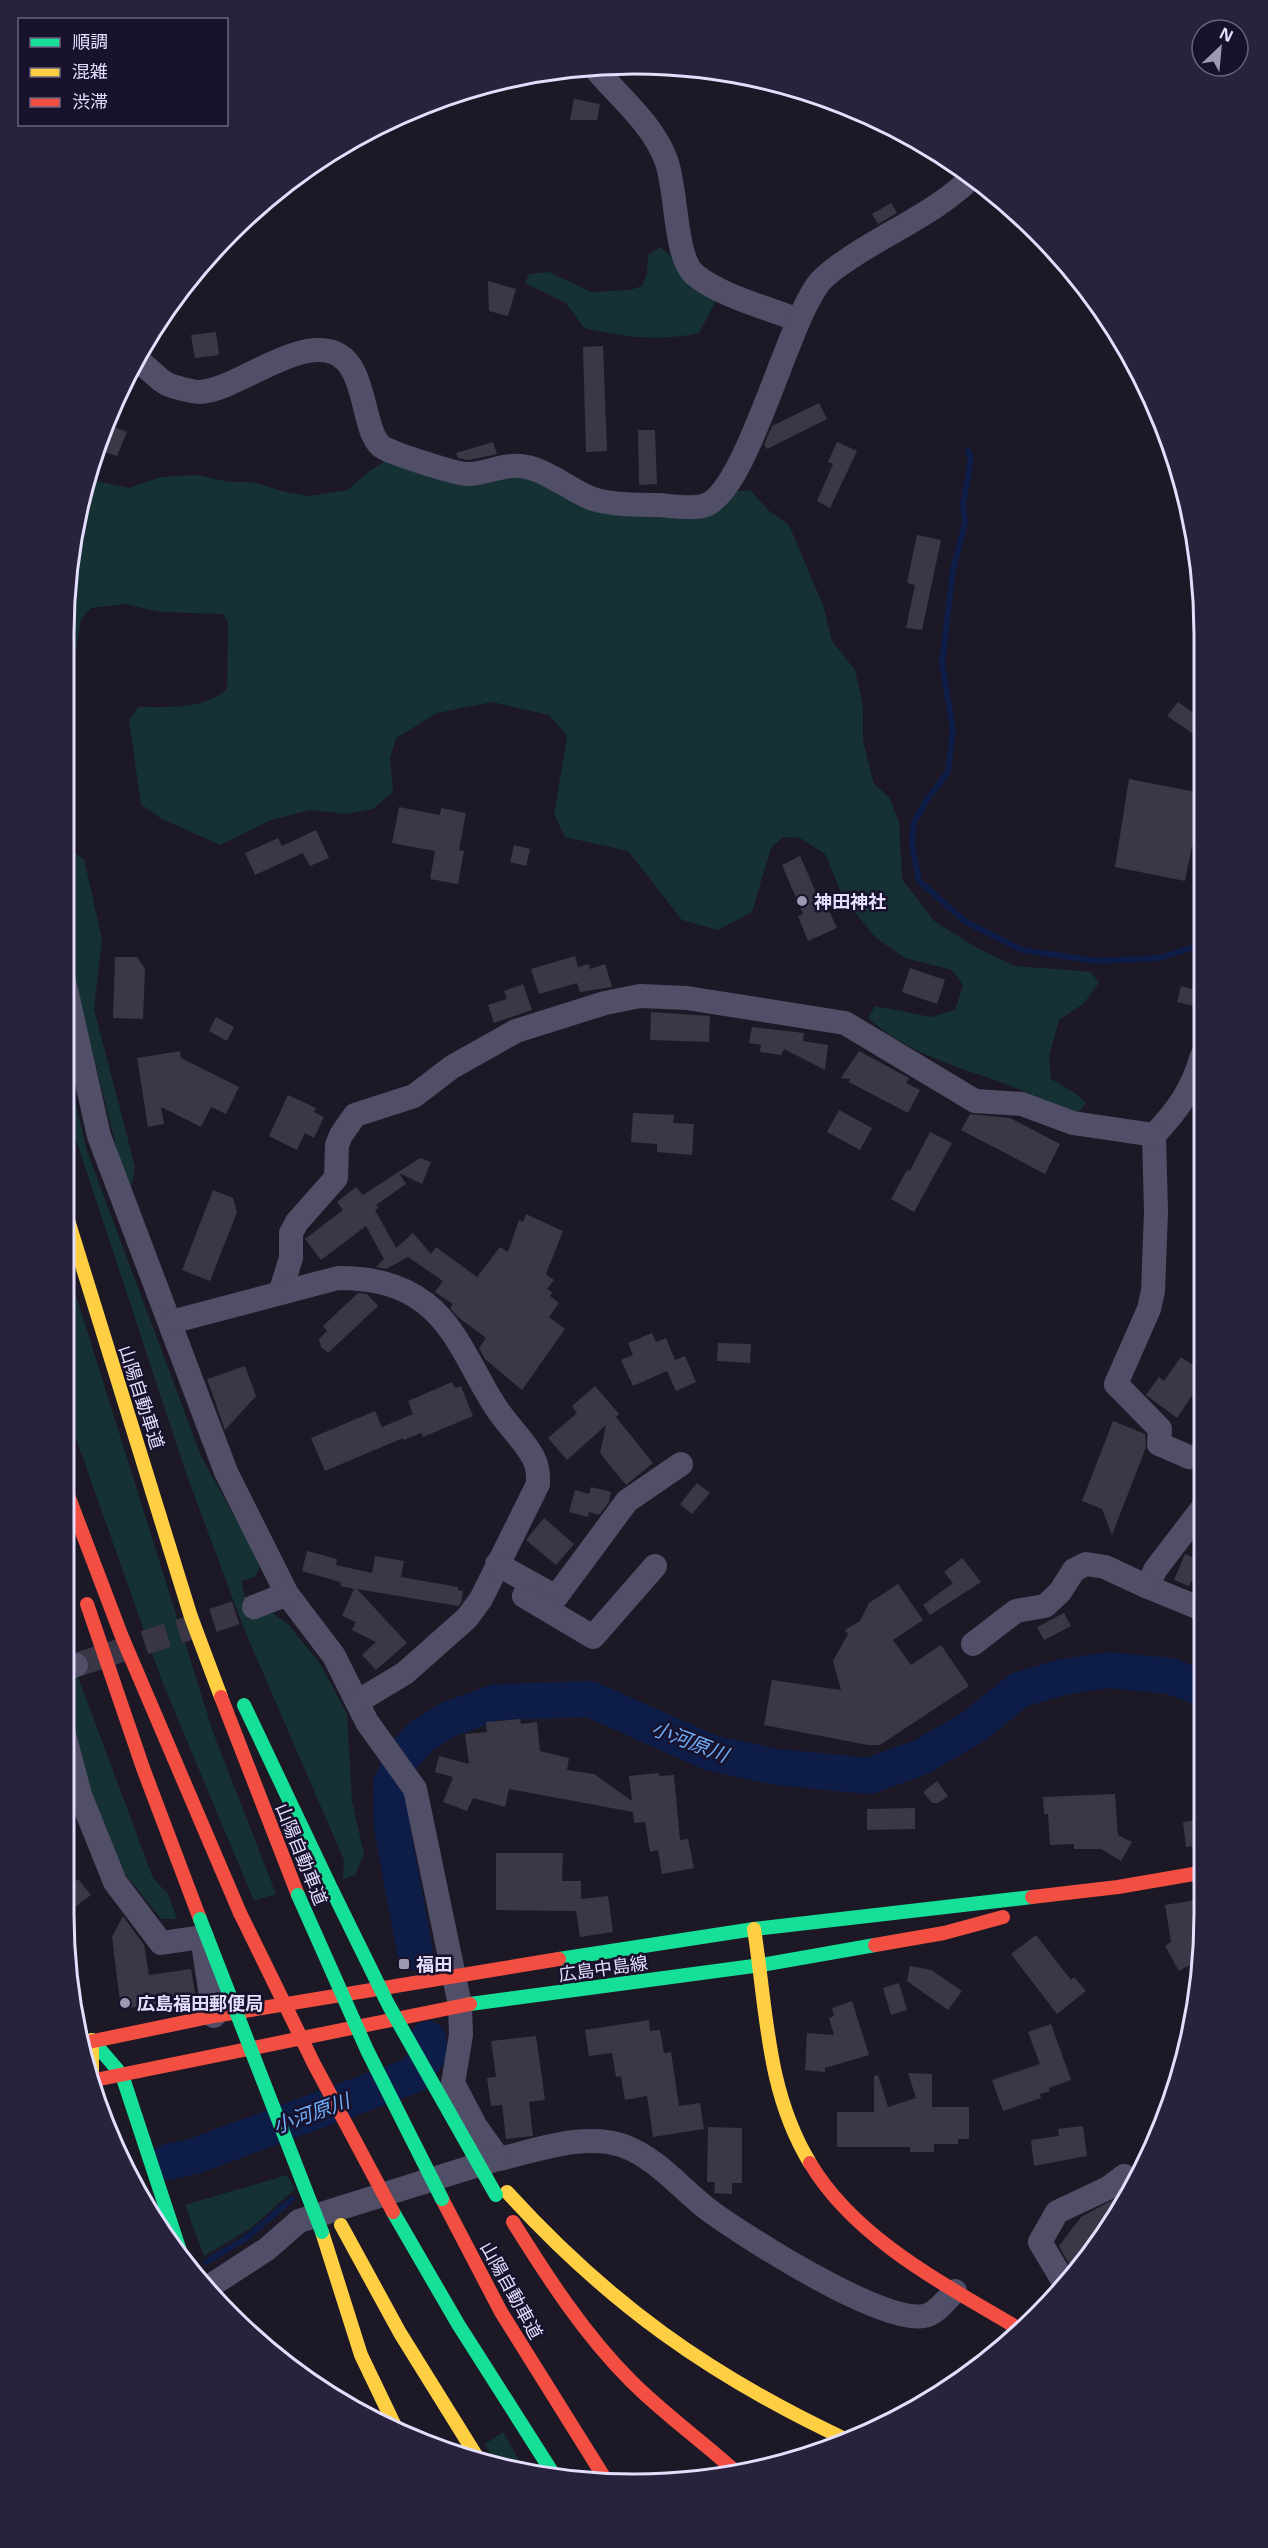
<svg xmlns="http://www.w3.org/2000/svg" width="1268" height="2548" viewBox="0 0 1268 2548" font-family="'Noto Sans','Noto Sans JP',sans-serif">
	<rect width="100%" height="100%" fill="#1c1826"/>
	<!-- green -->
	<g fill="#163134">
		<path d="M660 247 671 256 682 275 718 297 699 333C657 342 625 337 584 328L566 303 525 283 529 274 549 272 591 292 630 290 642 286 647 274 648 255Z"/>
		<path d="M388 459 526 474 704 516 724 508 732 492 750 490 768 510 789 525 823 605 832 641 855 670 863 706V741L874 784 889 797 899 822 902 879 934 921 979 949 1015 966 1091 972 1099 983 1083 1004 1059 1020 1049 1057 1051 1079 1075 1093 1086 1103 1079 1112C1049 1102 1021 1089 992 1079 947 1064 904 1050 868 1018L875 1006 931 1017 955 1010 963 985 952 970 905 958 875 937 843 897 825 854 800 838 783 837 771 848 752 912 718 930 682 920 628 851 565 837 554 814 567 736 549 715 492 702 437 713 396 738 390 759 393 792 373 809 346 814 310 810 271 820 220 845 160 818 141 804 129 720 138 707C168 707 204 710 227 689L228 622 223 614 160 612 124 604 91 608 81 619 76 651 63 655 74 522 88 476 98 481 129 488 161 477 196 475 229 482H252L282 491 309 496 348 490 368 472Z"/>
		<polygon points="63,845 84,859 102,939 94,1009 135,1167 129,1198 63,934"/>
		<polygon points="63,1049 87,1151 201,1456 261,1564 255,1577 241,1581 251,1617 271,1612 289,1625 321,1665 347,1714 352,1801 364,1854 355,1875 343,1879 344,1860 244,1629 186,1473 63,1100"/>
		<polygon points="63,1254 213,1732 276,1894 254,1901 162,1681 63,1402"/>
		<polygon points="78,1677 153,1878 168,1894 177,1919 161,1919 122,1870 99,1817 63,1701 67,1685"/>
		<polygon points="287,2175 295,2189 251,2228 204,2256 185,2205"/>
		<polygon points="503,2432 527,2474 496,2464 485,2444"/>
	</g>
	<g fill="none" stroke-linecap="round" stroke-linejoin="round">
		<!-- stream -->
		<g stroke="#0e1d48" stroke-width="6">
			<polyline points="968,451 971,460 963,504 965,523 953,570 942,663 953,730 948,772 928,798 914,822 912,844 919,881 966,922 1022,950 1097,961 1159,958 1201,945"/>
			<polyline points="206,2262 245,2239 292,2199"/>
		</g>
		<!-- river -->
		<g stroke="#0e1d48" stroke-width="36">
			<polyline points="415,1952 392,1828 391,1784 403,1756 422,1736 449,1719 497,1702 590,1699 711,1753 777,1767 869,1776 919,1758 973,1727 1019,1690 1063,1677 1108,1670 1170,1676 1204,1689"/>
			<polyline points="168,2162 195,2156 416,2074 430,2051 428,2039"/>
		</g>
	</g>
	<!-- building -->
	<g fill="#3b3747">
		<polygon points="574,99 600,104 597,120 570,120"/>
		<polygon points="891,203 897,213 878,224 872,214"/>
		<polygon points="488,281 516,289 508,316 489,311"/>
		<polygon points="216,332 219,355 195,358 191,335"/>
		<polygon points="603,346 607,451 586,452 583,347"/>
		<polygon points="819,403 827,419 767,449 764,445 772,426"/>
		<polygon points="104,423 127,432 117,456 96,449"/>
		<polygon points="638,430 655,430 657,484 639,485"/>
		<polygon points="493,442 497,454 469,460 458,458 456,453"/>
		<polygon points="837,442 857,451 830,508 817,501 833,464 828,462"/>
		<polygon points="917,535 941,540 922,630 906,628 915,585 907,583"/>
		<polygon points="1178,702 1201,718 1201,739 1167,716"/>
		<polygon points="1129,779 1201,793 1201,826 1196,825 1185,881 1115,867"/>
		<polygon points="399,807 440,815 441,808 466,813 459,850 464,851 458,884 430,879 435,851 392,843"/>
		<polygon points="316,830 329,858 310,866 303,853 255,875 245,853 278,838 282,846"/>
		<polygon points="514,845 530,849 526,866 510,862"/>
		<polygon points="800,856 822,906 826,904 837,928 808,941 798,916 803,914 782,865"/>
		<polygon points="575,956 578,967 589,964 590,969 605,964 612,987 580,992 577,983 539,994 531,969"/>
		<polygon points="115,957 137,957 145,969 143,1019 113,1018"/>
		<polygon points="910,968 945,980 937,1004 902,992"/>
		<polygon points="523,984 532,1010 494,1023 488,1005 507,999 504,991"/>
		<polygon points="1181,986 1202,992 1202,1008 1177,1002"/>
		<polygon points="651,1012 710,1016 709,1042 650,1040"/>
		<polygon points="216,1017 234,1027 227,1041 209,1031"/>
		<polygon points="752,1027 804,1033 803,1041 828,1045 825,1070 784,1049 781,1055 760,1052 761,1045 749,1043"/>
		<polygon points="180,1051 181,1058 239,1087 226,1114 211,1107 201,1127 161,1107 164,1124 148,1127 137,1058"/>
		<polygon points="859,1051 909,1078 906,1083 920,1090 908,1113 849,1082 850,1079 841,1078"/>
		<polygon points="288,1095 316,1108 314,1112 324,1117 314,1138 305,1133 297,1150 269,1136"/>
		<polygon points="839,1110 872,1128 860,1150 827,1132"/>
		<polygon points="633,1113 674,1115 673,1123 694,1124 692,1155 657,1152 657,1144 631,1142"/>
		<polygon points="970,1114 1010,1118 1060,1144 1045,1174 961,1130"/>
		<polygon points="930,1132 952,1143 914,1212 891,1199 907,1170 910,1171"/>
		<polygon points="420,1158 431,1162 422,1184 399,1173 406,1184 376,1205 379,1208 375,1210 396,1248 413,1233 431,1254 436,1247 477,1277 500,1247 508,1252 519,1220 523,1222 526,1214 563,1231 546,1274 554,1280 547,1289 552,1292 550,1296 559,1303 549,1317 565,1329 522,1390 485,1359 479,1348 486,1338 458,1317 450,1308 453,1304 435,1292 443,1281 408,1257 386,1269 376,1267 384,1259 366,1226 321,1260 305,1239 343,1210 337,1202 356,1187 363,1195"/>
		<polygon points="213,1190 233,1198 237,1212 210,1281 182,1270"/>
		<polygon points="358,1293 367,1294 378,1306 328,1353 321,1347 319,1339 327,1331 323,1326"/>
		<polygon points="652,1333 656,1342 666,1338 675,1360 685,1356 696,1382 676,1391 667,1371 633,1386 621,1360 633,1355 628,1343"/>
		<polygon points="718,1343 751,1344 750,1363 717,1361"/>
		<polygon points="1181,1357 1203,1372 1203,1379 1177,1418 1146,1395 1159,1377 1164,1381"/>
		<polygon points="245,1366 256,1396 225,1430 207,1379"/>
		<polygon points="452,1382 455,1388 461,1386 473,1416 423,1437 421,1433 404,1440 403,1438 325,1471 311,1438 375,1411 382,1427 413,1414 408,1401"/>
		<polygon points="595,1386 619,1414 616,1417 653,1463 626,1485 600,1453 606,1425 567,1460 548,1438 577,1413 572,1406"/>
		<polygon points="1113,1421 1145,1434 1146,1447 1112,1535 1102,1509 1082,1501"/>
		<polygon points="697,1483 710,1493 692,1514 680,1504"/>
		<polygon points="591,1487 611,1492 609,1502 599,1515 589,1512 588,1517 569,1512 575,1490 589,1494"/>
		<polygon points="544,1518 574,1544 556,1565 526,1540"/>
		<polygon points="307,1551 337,1559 336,1565 372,1573 375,1556 404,1561 401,1577 458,1587 458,1590 463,1591 461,1603 458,1606 357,1589 407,1643 376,1670 362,1655 376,1642 352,1630 356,1622 342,1616 354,1589 341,1586 340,1582 302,1571"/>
		<polygon points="1185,1554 1204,1562 1204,1586 1191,1581 1189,1586 1174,1580"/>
		<polygon points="962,1558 981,1582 930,1615 923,1605 953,1583 944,1572"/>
		<polygon points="898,1584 923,1620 893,1640 911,1665 941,1645 969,1686 880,1745 868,1745 764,1725 772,1680 841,1690 833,1661 848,1634 845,1630 860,1621 869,1603"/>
		<polygon points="1064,1613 1071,1626 1044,1640 1037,1627"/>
		<polygon points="520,1719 521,1724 537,1722 540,1751 569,1758 567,1770 594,1774 632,1801 629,1776 659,1773 659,1776 674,1775 680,1840 688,1839 694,1868 662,1874 658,1850 650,1852 645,1822 634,1823 633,1812 509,1789 505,1807 473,1798 467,1811 443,1802 453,1777 435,1772 439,1756 469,1764 465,1734 487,1732 486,1722"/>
		<polygon points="937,1781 948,1796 938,1803 932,1803 923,1792"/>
		<polygon points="1115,1794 1118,1835 1132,1842 1121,1861 1101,1849 1074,1849 1074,1844 1050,1845 1048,1814 1044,1814 1043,1797"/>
		<polygon points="915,1808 915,1829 867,1830 867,1809"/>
		<polygon points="1205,1819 1205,1845 1186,1847 1183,1822"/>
		<polygon points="496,1853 563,1853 562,1881 581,1881 581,1899 608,1896 613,1932 580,1937 576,1911 496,1910"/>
		<polygon points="78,1879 91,1895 63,1916 63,1891"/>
		<polygon points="1196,1900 1199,1919 1205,1916 1201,1959 1179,1971 1165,1946 1171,1942 1165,1905"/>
		<polygon points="123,1916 144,1945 149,1975 191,1969 196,1998 121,2009 112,1937"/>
		<polygon points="1036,1935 1071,1980 1074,1977 1086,1991 1057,2014 1011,1954"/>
		<polygon points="910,1966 931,1970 962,1991 948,2010 907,1981"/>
		<polygon points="899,1983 907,2010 891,2015 883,1988"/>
		<polygon points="852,2001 869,2055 825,2068 825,2072 805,2070 807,2033 834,2035 829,2018 834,2016 832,2008"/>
		<polygon points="649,2020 650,2031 660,2030 664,2053 671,2052 679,2106 700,2103 704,2129 653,2137 647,2096 625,2100 621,2076 616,2077 612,2053 589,2056 585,2030"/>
		<polygon points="1051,2024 1071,2080 1049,2088 1050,2091 1040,2094 1041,2098 1003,2111 992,2080 1040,2064 1028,2032"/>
		<polygon points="536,2036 545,2100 529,2102 533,2136 506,2139 502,2105 491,2106 487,2078 496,2077 491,2041"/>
		<polygon points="908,2073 932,2074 932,2107 969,2107 969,2139 958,2139 958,2144 934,2144 934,2152 910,2152 910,2147 837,2147 837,2112 874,2112 874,2076 878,2075 888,2107 916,2098"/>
		<polygon points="1083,2126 1087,2156 1034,2166 1031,2140 1059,2136 1058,2129"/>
		<polygon points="708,2127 742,2128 742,2183 732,2183 732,2194 714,2193 715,2182 707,2182"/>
		<polygon points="1131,2190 1109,2232 1077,2270 1070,2265 1059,2246 1081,2217"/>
	</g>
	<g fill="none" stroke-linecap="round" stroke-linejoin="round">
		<!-- street-tunnel -->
		<polyline stroke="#3a3646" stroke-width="24" stroke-dasharray="24 12" stroke-linecap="butt" points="76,1665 254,1607"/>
		<!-- street -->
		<g stroke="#514e67" stroke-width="24">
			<path d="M594 67C618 96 653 124 666 160 677 187 674 256 694 274 718 295 768 308 798 320"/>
			<path d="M136 360C149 366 158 382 172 386 179 388 191 392 199 392 236 391 295 337 335 353 369 367 361 437 384 448 395 454 458 475 469 474 493 473 507 460 534 469 555 476 575 493 593 499 613 505 638 505 659 505 672 506 690 509 703 506 746 496 786 325 819 283 828 272 841 264 853 256 892 230 940 210 973 176"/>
			<path d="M63 976 99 1136 226 1472 287 1594 334 1656 367 1722 415 1789 460 2005 461 2035 453 2083 476 2127 499 2159C538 2150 585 2132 624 2146 658 2159 682 2190 710 2211 747 2238 882 2324 924 2316 936 2314 947 2299 955 2291"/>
			<path d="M1202 1056C1192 1090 1178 1110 1154 1135L1156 1212 1153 1291 1149 1309 1116 1384 1160 1429 1159 1444 1189 1457 1203 1458"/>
			<polyline points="280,1293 291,1258 291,1233 297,1222 336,1178 337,1145 341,1135 355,1115 414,1096 452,1067 516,1031 605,1003 640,996 687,998 845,1023 975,1101 1022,1104 1073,1123 1154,1135"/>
			<path d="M171 1322 338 1278C369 1278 399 1283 425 1303 458 1328 474 1375 497 1409 508 1426 524 1440 533 1457 538 1466 538 1474 538 1484L481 1599 467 1618 405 1673 357 1702"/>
			<polyline points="1204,1506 1155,1570 1148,1587 1204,1610"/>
			<polyline points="497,1564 556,1597 627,1501 681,1464"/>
			<polyline points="524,1596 593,1637 655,1566"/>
			<polyline points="254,1607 287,1594"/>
			<polyline points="973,1644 1016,1611 1045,1606 1060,1592 1074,1570 1086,1564 1105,1567 1148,1587"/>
			<polyline points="63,1670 76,1665"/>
			<polyline points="63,1730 80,1795 115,1882 161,1943 202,1937 214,2016"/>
			<polyline points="1065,2284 1040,2242 1057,2212 1108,2188 1124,2176"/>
			<polyline points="207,2288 267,2249 299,2221 494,2160"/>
		</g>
		<!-- fast -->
		<g stroke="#16e098" stroke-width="14">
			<polyline points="244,1705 328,1882"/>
			<polyline points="559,1959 754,1929 1032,1897"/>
			<polyline points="470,2004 761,1965 875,1945"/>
			<polyline points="92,2040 122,2075 185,2266"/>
			<polyline points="393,2212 458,2324 554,2475"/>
		</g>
		<!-- slow -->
		<g stroke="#ffcf43" stroke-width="14">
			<polyline points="63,1204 191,1617 221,1697"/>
			<path d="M754 1929C767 2010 766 2091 810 2163"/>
			<polyline points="92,2040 92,2080 103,2116"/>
			<path d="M507 2192C608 2303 709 2375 845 2439"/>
			<polyline points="341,2225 400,2333 477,2457"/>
			<polyline points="322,2232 361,2355 395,2426"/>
		</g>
		<!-- jam -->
		<g stroke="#f24e42" stroke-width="14">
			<polyline points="63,1482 122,1637 240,1913"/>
			<polyline points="87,1604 143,1768 200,1919"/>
			<polyline points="221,1697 298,1895"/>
			<polyline points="1032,1897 1118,1887 1205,1872"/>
			<polyline points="875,1945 944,1933 1003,1917"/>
			<polyline points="84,2043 214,2016 559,1959"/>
			<polyline points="95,2080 470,2004"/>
			<path d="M810 2163C856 2240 946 2285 1021 2330"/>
			<polyline points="442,2199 501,2312 604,2477"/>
			<path d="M513 2222C548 2278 584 2334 631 2381 664 2414 702 2441 736 2472"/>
		</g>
		<!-- fast-bridge -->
		<g stroke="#16e098" stroke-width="14">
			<polyline points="328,1882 388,2004 496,2195"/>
			<polyline points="298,1895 367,2050 442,2199"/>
			<polyline points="200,1919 322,2232"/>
		</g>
		<!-- jam-bridge -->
		<polyline stroke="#f24e42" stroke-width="14" points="240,1913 314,2064 393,2212"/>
	</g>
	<!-- markers -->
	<g fill="#9e99b2" stroke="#19122c" stroke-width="2">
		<circle cx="802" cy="901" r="6"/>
		<rect x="398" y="1958" width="12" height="12" rx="3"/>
		<circle cx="125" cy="2003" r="6"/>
	</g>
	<g text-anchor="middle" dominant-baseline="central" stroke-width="5" stroke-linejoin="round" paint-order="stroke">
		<!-- poi labels -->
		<g font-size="18" font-weight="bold" fill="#e4defe" stroke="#19122c" text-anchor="start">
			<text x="814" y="901">神田神社</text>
			<text x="416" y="1964">福田</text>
			<text x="137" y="2003">広島福田郵便局</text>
		</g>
		<!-- street labels -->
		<g font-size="18" fill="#e4defe" stroke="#19122c">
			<text transform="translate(142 1397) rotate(72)">山陽自動車道</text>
			<text transform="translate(302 1854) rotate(68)">山陽自動車道</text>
			<text transform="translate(603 1968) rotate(-8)">広島中島線</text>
			<text transform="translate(512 2290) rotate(61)">山陽自動車道</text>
		</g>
		<!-- water labels -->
		<g font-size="20" font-style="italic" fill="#6faffc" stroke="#19122c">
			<text transform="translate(690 1741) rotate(21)">小河原川</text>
			<text transform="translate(311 2113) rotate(-20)">小河原川</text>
		</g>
	</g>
	<!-- crop -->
	<path d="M0 0H1268V2548H0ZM634 74H634A560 560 0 0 1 1194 634V1914A560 560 0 0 1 634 2474H634A560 560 0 0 1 74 1914V634A560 560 0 0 1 634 74Z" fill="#29223d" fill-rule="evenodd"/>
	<path fill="none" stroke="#e4defe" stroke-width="3" d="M634 74H634A560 560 0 0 1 1194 634V1914A560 560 0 0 1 634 2474H634A560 560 0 0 1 74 1914V634A560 560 0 0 1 634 74Z"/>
	<!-- legend -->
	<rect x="18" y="18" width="210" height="108" fill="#19122c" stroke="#6a6480" stroke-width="1.5"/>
	<rect x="30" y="38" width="30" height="9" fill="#16e098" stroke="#6a6480" stroke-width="1.5"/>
	<text x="72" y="48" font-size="18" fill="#e4defe">順調</text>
	<rect x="30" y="68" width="30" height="9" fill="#ffcf43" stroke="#6a6480" stroke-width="1.5"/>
	<text x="72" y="78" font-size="18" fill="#e4defe">混雑</text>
	<rect x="30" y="98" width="30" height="9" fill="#f24e42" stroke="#6a6480" stroke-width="1.5"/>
	<text x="72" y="108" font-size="18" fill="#e4defe">渋滞</text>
	<!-- north arrow -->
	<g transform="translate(1220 48) rotate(26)"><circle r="28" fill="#19122c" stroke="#6a6480" stroke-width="1.5"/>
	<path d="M0-4.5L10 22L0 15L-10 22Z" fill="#9e99b2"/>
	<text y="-9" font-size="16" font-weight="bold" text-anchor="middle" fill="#e4defe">N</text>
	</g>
</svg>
